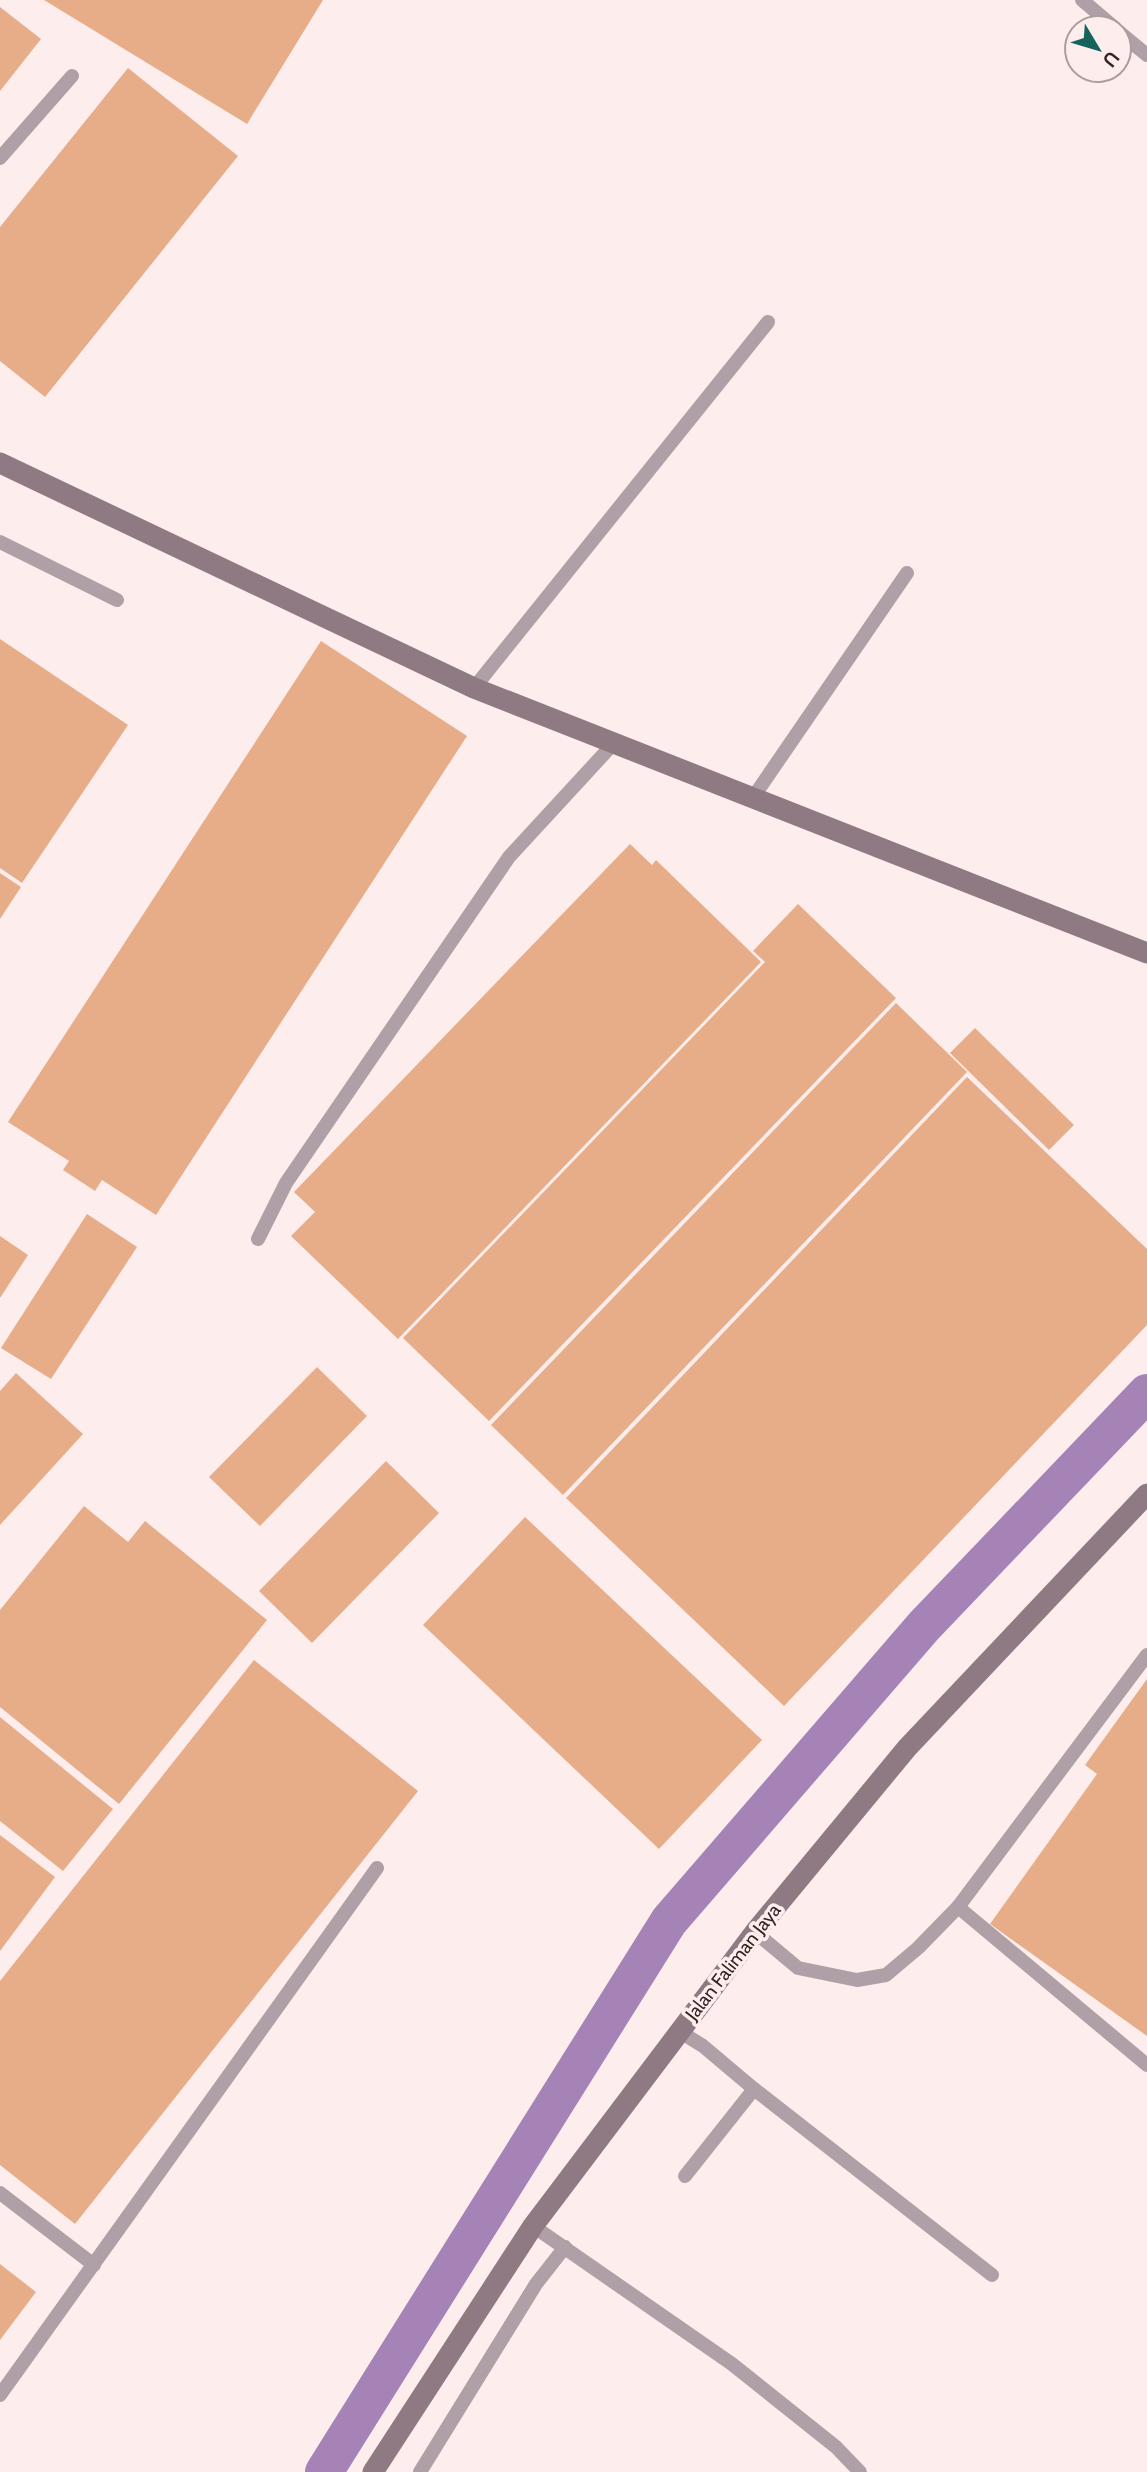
<svg xmlns="http://www.w3.org/2000/svg" width="1147" height="2472" viewBox="0 0 1147 2472" font-family="Cabin,sans-serif">
	<rect width="100%" height="100%" fill="#fdedec"/>
	<g fill="none" stroke-linecap="round" stroke-linejoin="round">
		<!-- canal -->
		<polyline stroke="#a583b7" stroke-width="38" points="324,2472 669,1921 924,1626 1147,1393"/>
	</g>
	<!-- building -->
	<g fill="#e7ad89">
		<polygon points="44,0 323,0 247,124"/>
		<polygon points="0,7 41,39 0,91"/>
		<polygon points="128,68 238,156 45,397 0,361 0,227"/>
		<polygon points="0,639 128,725 22,883 0,868"/>
		<polygon points="321,641 467,736 156,1215 102,1180 95,1191 63,1170 69,1161 8,1122"/>
		<polygon points="630,844 652,865 656,860 761,962 398,1339 291,1236 315,1212 294,1192"/>
		<polygon points="0,873 21,887 0,919"/>
		<polygon points="798,904 896,998 489,1421 403,1338 765,962 753,951"/>
		<polygon points="896,1003 967,1072 563,1495 491,1425"/>
		<polygon points="975,1028 1074,1125 1049,1150 950,1053"/>
		<polygon points="967,1077 1147,1249 1147,1325 784,1706 566,1498"/>
		<polygon points="87,1214 137,1247 51,1379 1,1348"/>
		<polygon points="0,1236 28,1255 0,1298"/>
		<polygon points="317,1367 367,1416 260,1526 209,1477"/>
		<polygon points="16,1373 83,1434 0,1525 0,1391"/>
		<polygon points="386,1461 439,1513 312,1643 259,1591"/>
		<polygon points="84,1506 128,1542 145,1521 267,1620 119,1804 0,1707 0,1610"/>
		<polygon points="525,1517 762,1740 659,1849 423,1625"/>
		<polygon points="254,1660 418,1791 75,2224 0,2165 0,1981"/>
		<polygon points="1147,1679 1147,2036 990,1924 1097,1774 1085,1765"/>
		<polygon points="0,1717 113,1809 63,1871 0,1821"/>
		<polygon points="0,1835 55,1877 0,1951"/>
		<polygon points="0,2264 36,2292 0,2340"/>
	</g>
	<g fill="none" stroke-linecap="round" stroke-linejoin="round">
		<!-- lane -->
		<g stroke="#afa0a7" stroke-width="14">
			<polyline points="1082,0 1115,28"/>
			<polyline points="1119,32 1147,55"/>
			<polyline points="0,158 72,76"/>
			<polyline points="0,542 117,600"/>
			<polyline points="474,688 768,322"/>
			<polyline points="752,799 907,573"/>
			<polyline points="258,1239 286,1183 509,857 614,743"/>
			<polyline points="958,1907 1147,2065"/>
			<polyline points="755,1932 798,1968 857,1980 886,1975 918,1948 958,1907 1147,1655"/>
			<polyline points="679,2031 703,2046 754,2089 992,2275"/>
			<polyline points="685,2176 754,2089"/>
			<polyline points="0,2193 94,2265"/>
			<polyline points="533,2226 732,2364 836,2447 860,2472"/>
			<polyline points="0,2395 377,1868"/>
			<polyline points="420,2472 536,2284 565,2247"/>
		</g>
		<!-- secondary -->
		<g stroke="#8f7a84" stroke-width="21">
			<polyline points="0,463 474,688 1147,953"/>
			<polyline points="373,2472 533,2226 755,1932 907,1748 1147,1494"/>
		</g>
	</g>
	<g text-anchor="middle" dominant-baseline="central" stroke-width="7" stroke-linejoin="round" paint-order="stroke">
		<!-- street labels -->
		<g font-size="19" fill="#332524" stroke="#fdedec">
			<text transform="translate(733 1962) rotate(-52)">Jalan Faliman Jaya</text>
		</g>
	</g>
	<!-- north arrow -->
	<g transform="translate(1098 49) rotate(128)"><circle r="33" fill="#fdedec" stroke="#ac9d9c" stroke-width="2"/>
	<path d="M0-5L12 26L0 18L-12 26Z" fill="#16635d"/>
	<text y="-10" font-size="19" font-weight="bold" text-anchor="middle" fill="#332524">U</text>
	</g>
</svg>
